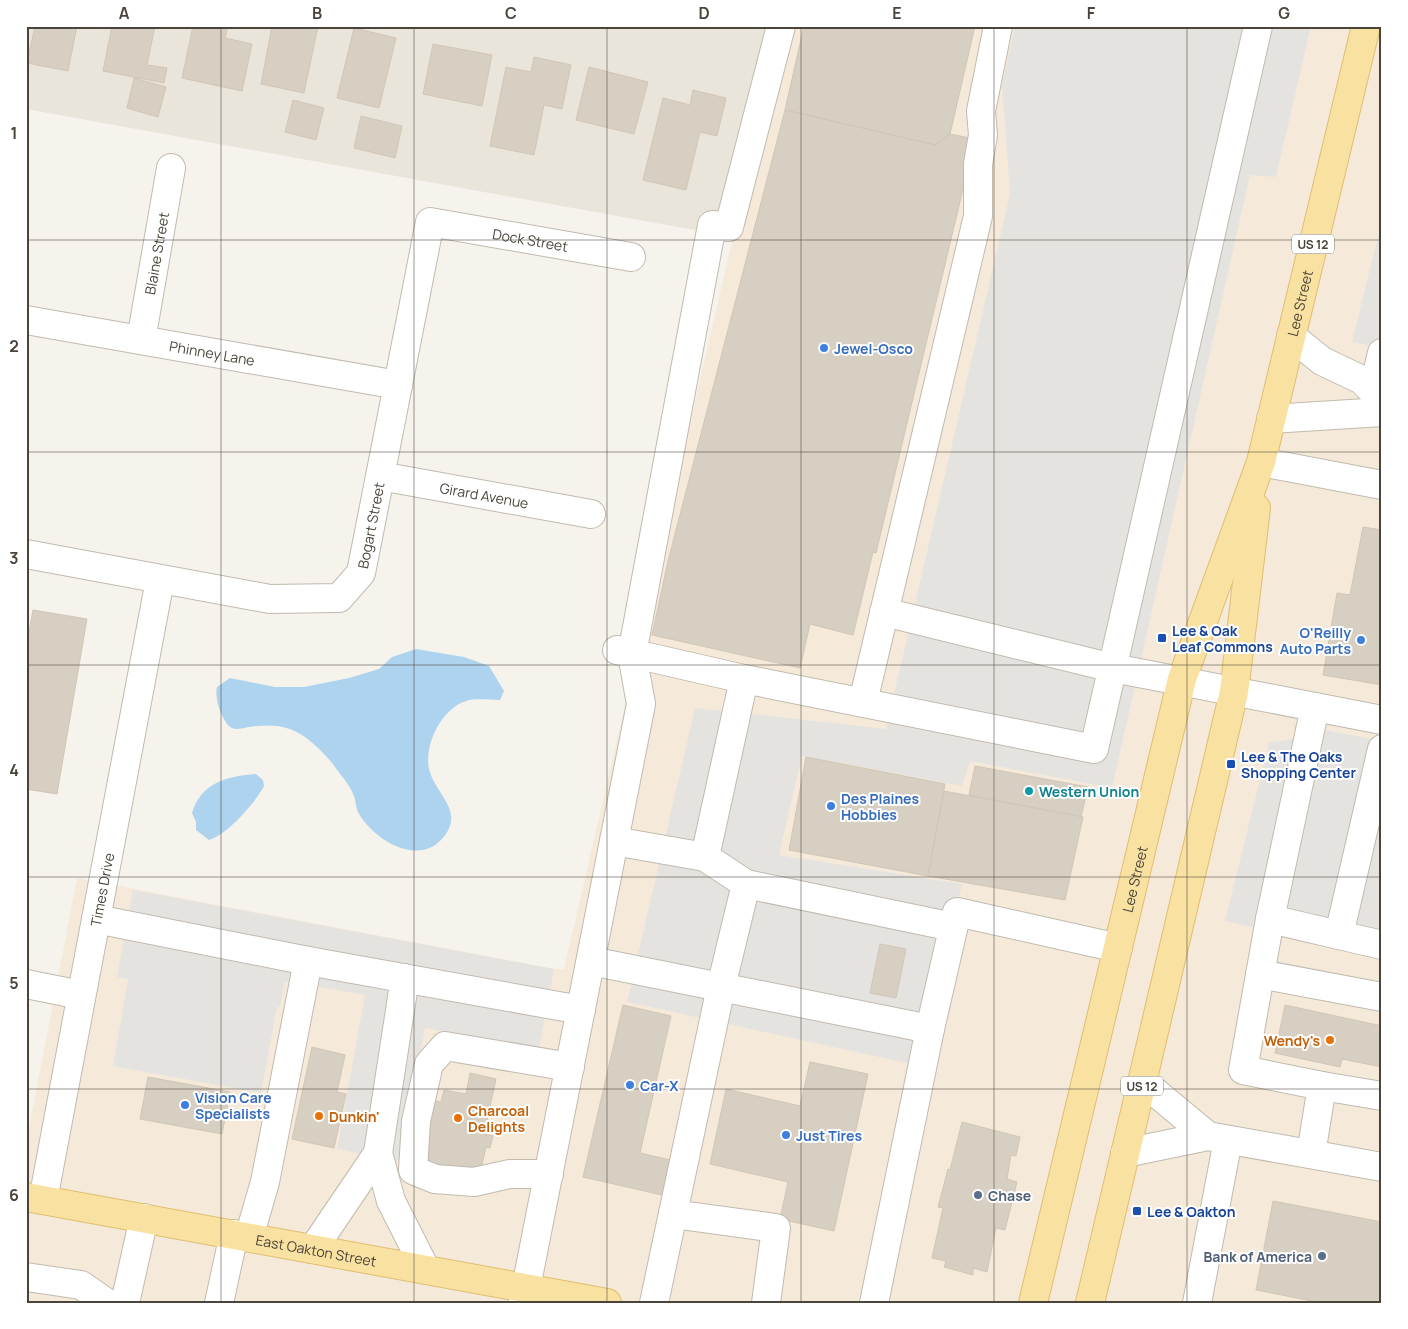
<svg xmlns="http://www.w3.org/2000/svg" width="1408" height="1329" viewBox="0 0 1408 1329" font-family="Manrope,sans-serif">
	<rect width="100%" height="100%" fill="#f5f3ec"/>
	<!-- residential -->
	<polygon fill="#e9e5db" points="26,26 774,26 733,237 26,109"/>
	<!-- commercial -->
	<polygon fill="#f5ead9" points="774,26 1382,26 1382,1303 26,1303 26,1144 77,878 554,969 564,969 730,250"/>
	<!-- parking -->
	<g fill="#e5e3e0">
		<polygon points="1015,26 1311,26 1276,177 1250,175 1112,788 970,761 962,786 802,756 779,855 962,884 920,1066 627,1002 695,708 886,729 1010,194 1002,85"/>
		<polygon points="1382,220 1382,348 1352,342"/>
		<polygon points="1293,724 1382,741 1382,956 1225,921 1269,743 1293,739 1296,733"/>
		<polygon points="133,890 554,969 539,1049 425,1028 400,1161 337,1149 365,995 285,981 280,1007 277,1007 261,1093 113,1066 128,979 117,977"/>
	</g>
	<!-- water -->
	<g fill="#add3ee">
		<path d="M416 649 464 657 489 666 504 691 500 700C489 700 475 698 466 701 441 709 424 745 429 769 434 792 463 809 446 834 422 869 376 842 359 814 356 809 356 802 354 796 351 787 343 778 338 771 327 755 307 735 290 729 279 725 269 725 257 726 237 728 231 736 221 713 218 706 215 695 217 687L230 678 275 687H304L349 678 379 669 392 657Z"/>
		<path d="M256 774 263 780 264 786C255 803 228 834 209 840L196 830V822L192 813C201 783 227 776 256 774Z"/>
	</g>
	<!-- building -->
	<g fill="#d7cfc2" stroke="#d1c6b5">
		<polygon points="35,26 77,26 68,71 27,63"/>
		<polygon points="112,26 155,26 147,65 167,68 164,83 103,71"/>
		<polygon points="193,26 228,26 225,38 252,44 242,91 182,78"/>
		<polygon points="272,26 318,26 304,93 261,84"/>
		<polygon points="804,26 975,26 950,134 935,145 785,110"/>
		<polygon points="354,28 396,38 379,108 337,98"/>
		<polygon points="433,44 492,55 482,106 423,94"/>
		<polygon points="534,57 571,65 562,109 544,105 534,155 490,146 506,67 531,72"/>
		<polygon points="589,67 648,82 634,134 576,120"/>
		<polygon points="134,78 166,87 158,117 127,108"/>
		<polygon points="693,90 726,98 717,136 700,132 686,190 643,180 663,98 690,105"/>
		<polygon points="293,100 324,108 316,140 285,132"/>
		<polygon points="785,110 935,145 950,134 975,139 876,553 873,552 853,635 810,624 800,668 652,635 668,561"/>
		<polygon points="361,116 402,126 395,158 354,148"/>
		<polygon points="1363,527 1382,530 1382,685 1323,675 1337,593 1350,595"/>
		<polygon points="33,610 87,619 57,794 26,789 26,648"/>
		<polygon points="806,757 945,784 928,876 789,850"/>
		<polygon points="975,766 1088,787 1081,817 969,795"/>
		<polygon points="944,791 1083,817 1065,900 928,876"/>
		<polygon points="880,944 906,949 896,998 870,993"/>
		<polygon points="623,1005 671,1016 640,1153 670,1160 662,1195 583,1177"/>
		<polygon points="1285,1005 1382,1026 1382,1067 1342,1059 1340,1067 1275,1053"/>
		<polygon points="312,1047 345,1055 337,1092 346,1094 334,1148 292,1139"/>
		<polygon points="810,1062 868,1074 834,1231 780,1219 788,1182 710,1164 726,1089 800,1106"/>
		<polygon points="470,1073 496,1079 484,1134 493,1136 490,1148 486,1147 480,1174 420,1161 432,1100 441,1102 444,1090 466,1094"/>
		<polygon points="148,1077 230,1092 222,1134 140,1119"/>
		<polygon points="962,1122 1020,1137 1016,1156 1011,1155 1007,1179 1017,1182 1005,1230 996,1228 987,1272 973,1268 973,1275 944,1267 946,1261 932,1258 943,1208 938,1207 948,1169 950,1170"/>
		<polygon points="1273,1201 1382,1222 1380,1303 1322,1303 1256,1290"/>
	</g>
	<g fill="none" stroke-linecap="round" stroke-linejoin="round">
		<!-- minor casing -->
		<g stroke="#c1baaf" stroke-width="30">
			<g id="minor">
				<path id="s1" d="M26 320 398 385"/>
				<polyline points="1291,336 1322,361 1362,380 1382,401"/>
				<path id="s2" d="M141 340 171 168"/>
				<polyline points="1373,391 1382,353"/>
				<polyline points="1271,419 1382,412"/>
				<polyline points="1261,462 1382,485"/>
				<path id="s3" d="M380 476 591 514"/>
				<path id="s4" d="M26 554 270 599 339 598 361 573 430 222 631 257"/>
				<polyline points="884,612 1113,668 1382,720"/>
				<polyline points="617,650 744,679 1094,749 1258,26"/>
				<polyline points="863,702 978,216 978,164 983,135 981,111 998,26"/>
				<polyline points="1315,707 1270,919 1339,935 1382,749"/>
				<polyline points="614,841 705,857 744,679"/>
				<polyline points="746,884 953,927"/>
				<polyline points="96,919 308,961 581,1010"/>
				<polyline points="1270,919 1243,1070 1322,1086 1311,1154"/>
				<polyline points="1339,935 1382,945"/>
				<polyline points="591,961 930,1029 874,1303"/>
				<polyline points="1260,974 1382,997"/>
				<polyline points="405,978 378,1153 391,1201 425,1268"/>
				<polyline points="26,984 81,995"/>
				<polyline points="930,1029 957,912 1118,948"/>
				<polyline points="1322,1086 1382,1096"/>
				<polyline points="1208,1136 1382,1167"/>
				<polyline points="1125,1153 1208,1136 1143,1082"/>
				<polyline points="549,1174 510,1174 474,1182 435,1179 413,1170 416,1121 429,1064 445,1046 570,1067"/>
				<path id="s5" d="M43 1200 160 580"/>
				<polyline points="673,1214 776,1228 766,1303"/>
				<polyline points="249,1237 265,1182 308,961"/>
				<polyline points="313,1249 378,1153"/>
				<polyline points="26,1277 81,1285 107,1303"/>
				<polyline points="125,1303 144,1218"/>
				<polyline points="219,1303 234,1234"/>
				<polyline points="523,1303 641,704 632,654 712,225 729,227 781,26"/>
				<polyline points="654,1303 721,987 746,884 705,857"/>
				<polyline points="1197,1303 1228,1140"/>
			</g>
		</g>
		<!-- major casing -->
		<g stroke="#dfbe71" stroke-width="30">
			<g id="major">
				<path id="s6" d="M26 1197 607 1303"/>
				<path id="s7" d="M1033 1303 1182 679 1261 462 1366 26"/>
				<polyline points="1090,1303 1234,692 1256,508"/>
			</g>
		</g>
		<!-- minor -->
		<use href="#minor" stroke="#fff" stroke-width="28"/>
		<!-- major -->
		<use href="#major" stroke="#f9e1a1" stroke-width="28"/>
	</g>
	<!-- grid -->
	<path fill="none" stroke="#4a443a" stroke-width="1" stroke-opacity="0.55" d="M221 26V1303M414 26V1303M607 26V1303M801 26V1303M994 26V1303M1187 26V1303M26 240H1382M26 452H1382M26 665H1382M26 877H1382M26 1089H1382"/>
	<!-- markers -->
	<g fill="#3f7fe0" stroke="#fff" stroke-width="2">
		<circle cx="824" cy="348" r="5"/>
		<circle cx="1361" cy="640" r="5"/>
		<circle cx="831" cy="806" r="5"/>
		<circle cx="630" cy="1085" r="5"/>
		<circle cx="185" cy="1105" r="5"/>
		<circle cx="786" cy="1135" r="5"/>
	</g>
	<g fill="#1a4fb4" stroke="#fff" stroke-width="2">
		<rect x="1157" y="633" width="10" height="10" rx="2.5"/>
		<rect x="1226" y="759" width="10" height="10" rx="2.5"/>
		<rect x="1132" y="1206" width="10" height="10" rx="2.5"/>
	</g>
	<circle fill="#0f9aa8" stroke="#fff" stroke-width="2" cx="1029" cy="791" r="5"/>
	<g fill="#e8710a" stroke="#fff" stroke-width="2">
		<circle cx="1330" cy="1040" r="5"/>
		<circle cx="319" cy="1116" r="5"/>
		<circle cx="458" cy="1118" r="5"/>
	</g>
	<g fill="#5c6f8a" stroke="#fff" stroke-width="2">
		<circle cx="978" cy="1195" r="5"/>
		<circle cx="1322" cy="1256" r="5"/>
	</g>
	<g text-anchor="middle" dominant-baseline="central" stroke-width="4" stroke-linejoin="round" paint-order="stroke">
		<!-- shield labels -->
		<g fill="#fff" stroke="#807c75" stroke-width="1">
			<rect x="1292" y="234.5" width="42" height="19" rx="4"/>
			<rect x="1121" y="1076.5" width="42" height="19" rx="4"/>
		</g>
		<g font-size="12" font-weight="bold" fill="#4a443a">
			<text x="1313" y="244">US 12</text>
			<text x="1142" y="1086">US 12</text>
		</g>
		<!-- street labels -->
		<g font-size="14" fill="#4a443a" stroke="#fff">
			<text stroke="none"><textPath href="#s4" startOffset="810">Dock Street</textPath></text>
			<text stroke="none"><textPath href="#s2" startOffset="88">Blaine Street</textPath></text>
			<text stroke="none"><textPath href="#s7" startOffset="1036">Lee Street</textPath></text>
			<text stroke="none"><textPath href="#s1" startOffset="189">Phinney Lane</textPath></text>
			<text stroke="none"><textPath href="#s3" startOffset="106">Girard Avenue</textPath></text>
			<text stroke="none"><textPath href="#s4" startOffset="399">Bogart Street</textPath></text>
			<text stroke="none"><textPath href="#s7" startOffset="436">Lee Street</textPath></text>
			<text stroke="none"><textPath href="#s5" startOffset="316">Times Drive</textPath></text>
			<text stroke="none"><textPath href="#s6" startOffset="295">East Oakton Street</textPath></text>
		</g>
		<!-- shop labels -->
		<g font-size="14" font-weight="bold" fill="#366cbe" stroke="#fff" text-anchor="start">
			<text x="834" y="348">Jewel-Osco</text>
			<text x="1351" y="632" text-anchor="end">O'Reilly<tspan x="1351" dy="16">Auto Parts</tspan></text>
			<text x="841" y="798">Des Plaines<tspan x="841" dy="16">Hobbies</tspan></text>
			<text x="640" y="1085">Car-X</text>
			<text x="195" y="1097">Vision Care<tspan x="195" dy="16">Specialists</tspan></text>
			<text x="796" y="1135">Just Tires</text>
		</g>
		<!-- transit labels -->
		<g font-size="14" font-weight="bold" fill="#164399" stroke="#fff" text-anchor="start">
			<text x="1172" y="630">Lee &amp; Oak<tspan x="1172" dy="16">Leaf Commons</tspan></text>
			<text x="1241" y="756">Lee &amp; The Oaks<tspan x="1241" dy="16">Shopping Center</tspan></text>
			<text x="1147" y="1211">Lee &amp; Oakton</text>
		</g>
		<!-- culture labels -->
		<g font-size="14" font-weight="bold" fill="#0d838f" stroke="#fff" text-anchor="start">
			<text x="1039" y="791">Western Union</text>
		</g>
		<!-- food labels -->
		<g font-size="14" font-weight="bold" fill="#c56008" stroke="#fff" text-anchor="start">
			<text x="1320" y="1040" text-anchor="end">Wendy's</text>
			<text x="468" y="1110">Charcoal<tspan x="468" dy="16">Delights</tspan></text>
			<text x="329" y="1116">Dunkin'</text>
		</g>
		<!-- service labels -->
		<g font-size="14" font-weight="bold" fill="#4e5e75" stroke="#fff" text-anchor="start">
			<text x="988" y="1195">Chase</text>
			<text x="1312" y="1256" text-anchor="end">Bank of America</text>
		</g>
	</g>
	<!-- border -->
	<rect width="1408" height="1329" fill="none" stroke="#ffffff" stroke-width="55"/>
	<rect x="28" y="28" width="1352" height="1274" fill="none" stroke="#4a443a" stroke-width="2"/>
	<g font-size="16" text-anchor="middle" font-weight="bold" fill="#4a443a">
		<text x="124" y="19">A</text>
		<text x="317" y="19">B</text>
		<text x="511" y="19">C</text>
		<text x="704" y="19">D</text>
		<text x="897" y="19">E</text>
		<text x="1091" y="19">F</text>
		<text x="1284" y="19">G</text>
		<text x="14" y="139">1</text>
		<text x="14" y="352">2</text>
		<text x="14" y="564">3</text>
		<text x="14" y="776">4</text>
		<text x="14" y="989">5</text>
		<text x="14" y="1201">6</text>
	</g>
</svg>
